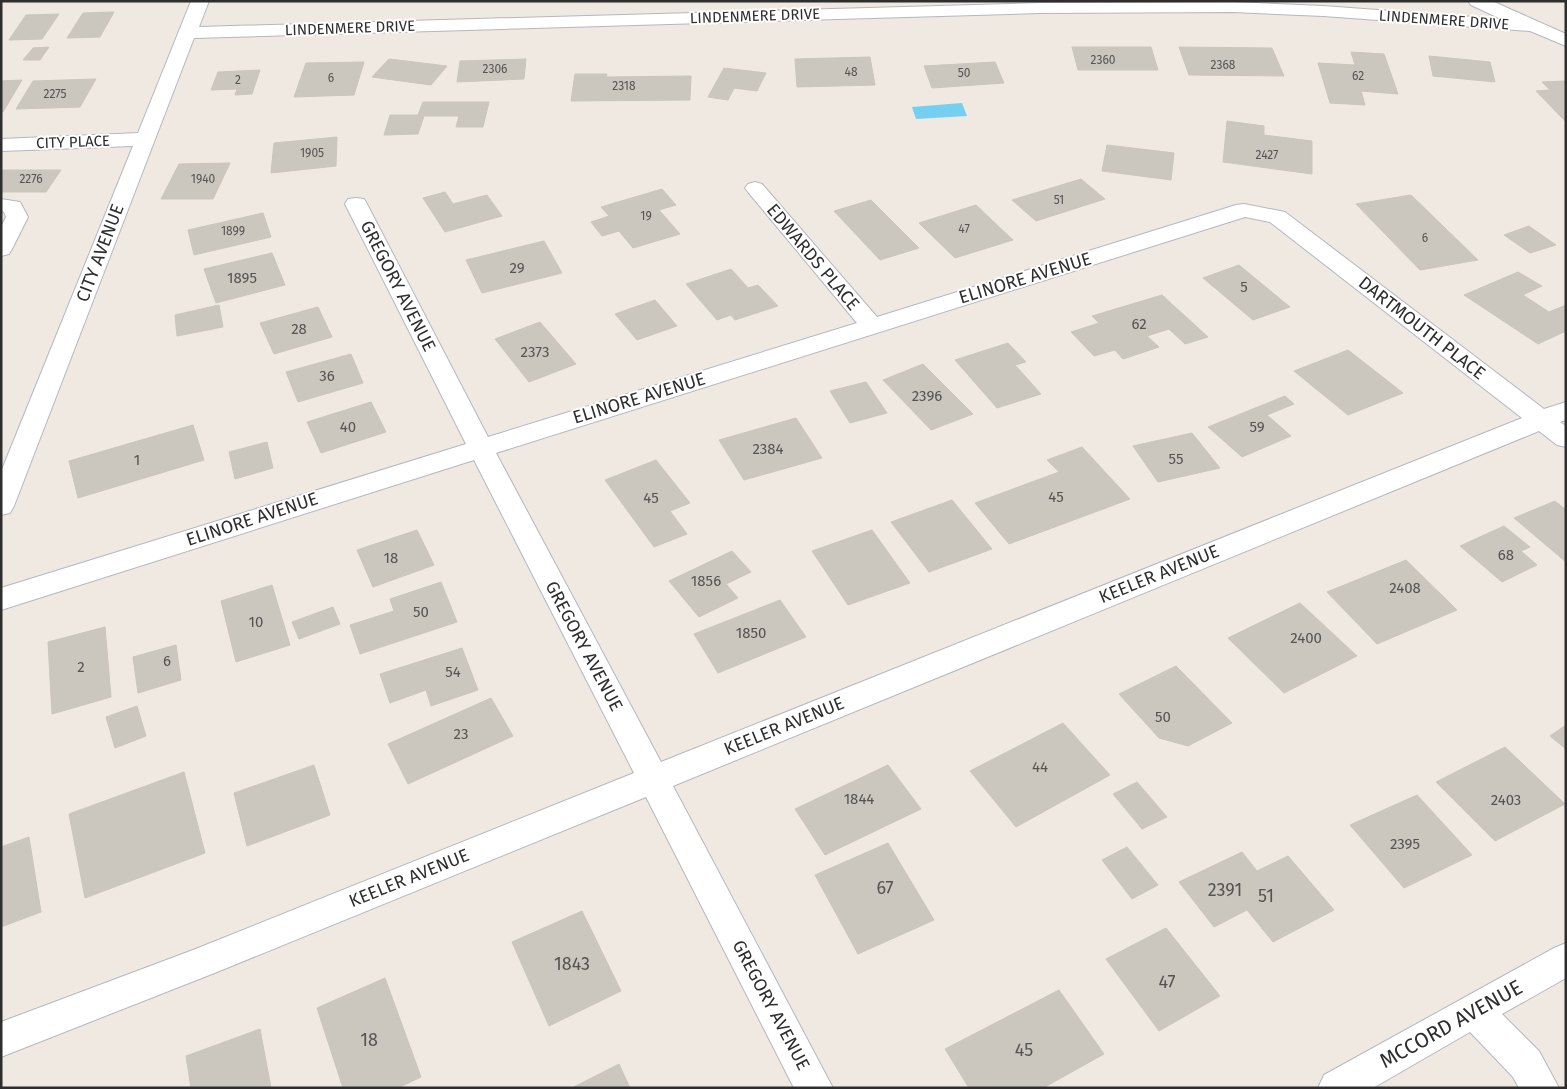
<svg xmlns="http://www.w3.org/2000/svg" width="1567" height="1089" viewBox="0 0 1567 1089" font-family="'Fira Sans',sans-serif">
	<rect width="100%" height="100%" fill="#efe9e1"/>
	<!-- water -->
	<polygon fill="#75cff0" points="962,103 967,116 916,119 912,107"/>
	<!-- building -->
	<g fill="#cbc7bf" stroke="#cbc5ba">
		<polygon points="114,12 100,37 67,38 83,13"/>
		<polygon points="59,14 42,39 9,40 26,15"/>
		<polygon points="49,47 40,60 23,60 33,48"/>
		<polygon points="1072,47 1151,47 1158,70 1078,70"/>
		<polygon points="1179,47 1272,48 1284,76 1189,75"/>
		<polygon points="1351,52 1384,54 1398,94 1361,91 1365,105 1330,103 1318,63 1355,65"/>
		<polygon points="1429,56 1490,62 1495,82 1433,76"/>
		<polygon points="870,57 875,85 797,87 795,59"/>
		<polygon points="389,59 447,66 431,85 372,77"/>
		<polygon points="526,59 524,79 457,82 460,61"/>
		<polygon points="364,62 354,95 294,97 306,63"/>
		<polygon points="995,62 1004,83 932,88 924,66"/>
		<polygon points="724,68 766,73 757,91 734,88 728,100 708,97"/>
		<polygon points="260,70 252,94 235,95 237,89 211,90 218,72"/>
		<polygon points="575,74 607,74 606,77 691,76 690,100 571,101"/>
		<polygon points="96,79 80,107 16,109 33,81"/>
		<polygon points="22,80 3,112 1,112 1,81"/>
		<polygon points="1566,81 1566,122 1536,91 1550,90 1542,82"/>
		<polygon points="423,102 489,102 483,127 456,127 459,116 424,116 418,134 384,135 390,115 418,115"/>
		<polygon points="1227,121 1264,126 1264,135 1312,141 1312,174 1223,162"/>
		<polygon points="337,137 336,166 271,173 274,143"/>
		<polygon points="1107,145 1174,153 1171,180 1102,171"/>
		<polygon points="230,163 213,199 161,199 179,164"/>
		<polygon points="1,170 61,170 46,192 1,192"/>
		<polygon points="1081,179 1105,199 1036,221 1012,200"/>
		<polygon points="662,189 676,205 659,210 680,234 633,248 619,231 602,236 591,222 609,216 601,207"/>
		<polygon points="445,192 453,204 487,195 502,216 445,232 423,198"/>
		<polygon points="1411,195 1478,260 1420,270 1356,204"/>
		<polygon points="871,200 919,248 880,260 834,211"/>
		<polygon points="976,205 1013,240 955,258 919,223"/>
		<polygon points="263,213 271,237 194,255 188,230"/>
		<polygon points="1529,226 1556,245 1530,253 1504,235"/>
		<polygon points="544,241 562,273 482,293 466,260"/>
		<polygon points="272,253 285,285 216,303 204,269"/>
		<polygon points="1239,265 1290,307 1253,320 1203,278"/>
		<polygon points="731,269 748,288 758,285 778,306 735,320 731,315 717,320 686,284"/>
		<polygon points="1518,272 1542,286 1523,295 1549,312 1566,305 1566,331 1538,344 1464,295"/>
		<polygon points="1162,295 1208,337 1185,344 1169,329 1147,336 1159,347 1123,359 1115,350 1094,356 1071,332 1099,323 1092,316"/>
		<polygon points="655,300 677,326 637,340 615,314"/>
		<polygon points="219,305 223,327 177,336 175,315"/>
		<polygon points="318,307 332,337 274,354 260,323"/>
		<polygon points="540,322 576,364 529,382 495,339"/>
		<polygon points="1008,343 1026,362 1015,365 1041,394 997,408 955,360"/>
		<polygon points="1348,350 1403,393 1348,415 1294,371"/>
		<polygon points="351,354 363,383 298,402 286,372"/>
		<polygon points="923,364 973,414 931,430 883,380"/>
		<polygon points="866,382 887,413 850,423 830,391"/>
		<polygon points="1285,396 1294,404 1267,415 1291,436 1242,457 1208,427"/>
		<polygon points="371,402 386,432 321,453 307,422"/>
		<polygon points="796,418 822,458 744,480 719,440"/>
		<polygon points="193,425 204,460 78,498 69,461"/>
		<polygon points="1192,433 1220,468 1158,482 1133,446"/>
		<polygon points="267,442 273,468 235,479 229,452"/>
		<polygon points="1082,447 1130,499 1009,544 975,503 1059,472 1047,460"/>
		<polygon points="656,460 690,503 670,511 687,534 654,547 605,480"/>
		<polygon points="952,500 992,549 929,572 891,522"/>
		<polygon points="1555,501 1566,510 1566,562 1514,518"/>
		<polygon points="1504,526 1530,547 1521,551 1537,565 1502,582 1460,546"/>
		<polygon points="417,530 434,565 373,587 357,550"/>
		<polygon points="872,530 910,583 848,605 812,551"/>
		<polygon points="732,551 751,572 726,584 738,598 699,617 669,581"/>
		<polygon points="1406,560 1457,610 1377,644 1327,592"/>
		<polygon points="441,582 457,622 360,654 350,625 394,611 390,599"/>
		<polygon points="272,585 290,645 236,662 221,601"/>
		<polygon points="780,600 806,637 718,673 694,634"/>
		<polygon points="1300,603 1357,656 1284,693 1228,638"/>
		<polygon points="333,607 340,624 299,639 292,622"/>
		<polygon points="105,627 111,697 52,714 48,642"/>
		<polygon points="176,645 181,680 138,693 133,657"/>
		<polygon points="462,648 478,690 431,706 426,690 390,703 380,674"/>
		<polygon points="1176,666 1232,723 1188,746 1159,738 1119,694"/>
		<polygon points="491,698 513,736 408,784 388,744"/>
		<polygon points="137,706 146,736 115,748 106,717"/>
		<polygon points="1063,723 1110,775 1016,827 970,771"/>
		<polygon points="1566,725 1566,749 1550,736"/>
		<polygon points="1505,747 1565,804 1495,841 1436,782"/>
		<polygon points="314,765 330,815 247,846 234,793"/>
		<polygon points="888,765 921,809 825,855 795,809"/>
		<polygon points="184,772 205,853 85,898 69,814"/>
		<polygon points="1137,782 1167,817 1142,829 1113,794"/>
		<polygon points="1417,795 1472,855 1404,888 1350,825"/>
		<polygon points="29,837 41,912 1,927 1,847"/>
		<polygon points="888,843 934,920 858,954 815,875"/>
		<polygon points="1127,847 1158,885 1132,899 1102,860"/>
		<polygon points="1242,852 1257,871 1288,856 1334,910 1273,942 1247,910 1214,927 1179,882"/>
		<polygon points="582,911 621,991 549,1026 512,942"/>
		<polygon points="1166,928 1220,996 1159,1031 1106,959"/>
		<polygon points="385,978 421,1077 398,1088 343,1088 317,1008"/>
		<polygon points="1059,990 1104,1054 1043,1088 969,1088 945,1049"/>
		<polygon points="260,1029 271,1088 191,1088 186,1056"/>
		<polygon points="619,1064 630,1088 572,1088"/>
	</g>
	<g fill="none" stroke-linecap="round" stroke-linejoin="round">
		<!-- minor casing -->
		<g stroke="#b4b7c1" stroke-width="2">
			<g id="minor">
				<polygon points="191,1 209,1 199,27 1040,3 1233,2 1323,6 1501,19 1471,5 1468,1 1492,1 1566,34 1566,46 1530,31 1323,16 1233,12 1040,13 194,38 14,506 10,513 1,515 1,472 133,146 1,151 1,139 138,133"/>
				<path d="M755 182 762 184 877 317 1236 205 1244 204 1285 212 1544 409 1566 402V420L1560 422 1566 426V447L1557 445 1539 431 673 786 833 1088H794L646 797 217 972 1 1057V1022L193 950 634 773 474 460 1 610V588L466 444 345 204 348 199 356 198 364 199 367 204 488 437 857 323 748 192 745 188 748 184ZM1245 217 1270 222 1522 418 661 762 496 453Z"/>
				<polygon points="1,199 20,202 28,217 12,249 9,254 1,256 1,227 6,217 4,212 1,211"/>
				<polygon points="1566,943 1566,978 1502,1014 1539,1051 1559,1088 1519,1088 1513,1077 1470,1032 1373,1088 1318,1088 1324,1075 1554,948"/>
			</g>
		</g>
		<!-- minor -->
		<use href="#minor" fill="#fff" fill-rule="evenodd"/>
	</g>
	<g text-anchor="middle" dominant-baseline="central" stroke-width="4" stroke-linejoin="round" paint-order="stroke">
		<!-- far-number labels -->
		<g font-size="12" fill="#555452">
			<text x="1103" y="60">2360</text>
			<text x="1223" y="65">2368</text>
			<text x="495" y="69">2306</text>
			<text x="851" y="72">48</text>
			<text x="964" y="73">50</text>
			<text x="1358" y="76">62</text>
			<text x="331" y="78">6</text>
			<text x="238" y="80">2</text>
			<text x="624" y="86">2318</text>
			<text x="55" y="94">2275</text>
			<text x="312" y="153">1905</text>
			<text x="1267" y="155">2427</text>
			<text x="31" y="179">2276</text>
			<text x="203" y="179">1940</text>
			<text x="1059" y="200">51</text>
			<text x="646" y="216">19</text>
			<text x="964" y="229">47</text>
			<text x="233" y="231">1899</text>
			<text x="1425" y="238">6</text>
		</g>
		<!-- far-street labels -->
		<g font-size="15" fill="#2e2e2e" stroke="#fff">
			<text transform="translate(755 16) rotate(-2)">LINDENMERE DRIVE</text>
			<text transform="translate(1444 20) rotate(4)">LINDENMERE DRIVE</text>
			<text transform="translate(350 28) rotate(-2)">LINDENMERE DRIVE</text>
			<text transform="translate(73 142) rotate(-2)">CITY PLACE</text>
		</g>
		<!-- number labels -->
		<g font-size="15" fill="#555452">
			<text x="517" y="268">29</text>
			<text x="242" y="278">1895</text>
			<text x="1244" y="287">5</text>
			<text x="1139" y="324">62</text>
			<text x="299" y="329">28</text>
			<text x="535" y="352">2373</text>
			<text x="327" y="376">36</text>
			<text x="927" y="396">2396</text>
			<text x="348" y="427">40</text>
			<text x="1257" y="427">59</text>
			<text x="768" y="449">2384</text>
			<text x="1176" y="459">55</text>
			<text x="137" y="460">1</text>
			<text x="1056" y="497">45</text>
			<text x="651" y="498">45</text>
			<text x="1506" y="555">68</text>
			<text x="391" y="558">18</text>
			<text x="706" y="581">1856</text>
			<text x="1405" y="588">2408</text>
			<text x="421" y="612">50</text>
			<text x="256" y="622">10</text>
			<text x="751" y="633">1850</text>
			<text x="1306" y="638">2400</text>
			<text x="167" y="661">6</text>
			<text x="81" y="667">2</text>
			<text x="453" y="672">54</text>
			<text x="1163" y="717">50</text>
			<text x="461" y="734">23</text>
			<text x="1040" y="767">44</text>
			<text x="859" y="799">1844</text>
			<text x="1506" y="800">2403</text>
			<text x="1405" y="844">2395</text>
		</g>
		<!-- street labels -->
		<g font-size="18" fill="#2e2e2e" stroke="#fff">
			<text transform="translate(100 253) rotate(-69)">CITY AVENUE</text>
			<text transform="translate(813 257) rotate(50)">EDWARDS PLACE</text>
			<text transform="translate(1025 278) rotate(-17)">ELINORE AVENUE</text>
			<text transform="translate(398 286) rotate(63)">GREGORY AVENUE</text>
			<text transform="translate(1422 328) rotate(38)">DARTMOUTH PLACE</text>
			<text transform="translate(639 398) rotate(-17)">ELINORE AVENUE</text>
			<text transform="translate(252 519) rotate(-18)">ELINORE AVENUE</text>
			<text transform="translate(1159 574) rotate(-22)">KEELER AVENUE</text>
			<text transform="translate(584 646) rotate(62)">GREGORY AVENUE</text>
			<text transform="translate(784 726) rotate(-22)">KEELER AVENUE</text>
			<text transform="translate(409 878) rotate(-22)">KEELER AVENUE</text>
			<text transform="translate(771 1005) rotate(62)">GREGORY AVENUE</text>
		</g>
		<!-- near-number labels -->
		<g font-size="18" fill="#555452">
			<text x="885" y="888">67</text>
			<text x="1225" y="890">2391</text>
			<text x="1266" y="896">51</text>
			<text x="572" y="964">1843</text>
			<text x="1167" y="982">47</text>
			<text x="369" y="1040">18</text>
			<text x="1024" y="1050">45</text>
		</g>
		<!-- near-street labels -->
		<g font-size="21" fill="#2e2e2e" stroke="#fff">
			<text transform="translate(1451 1024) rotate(-29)">MCCORD AVENUE</text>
		</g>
	</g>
	<!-- border -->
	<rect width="1567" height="1089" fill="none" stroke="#2e2e2e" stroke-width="5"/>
</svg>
